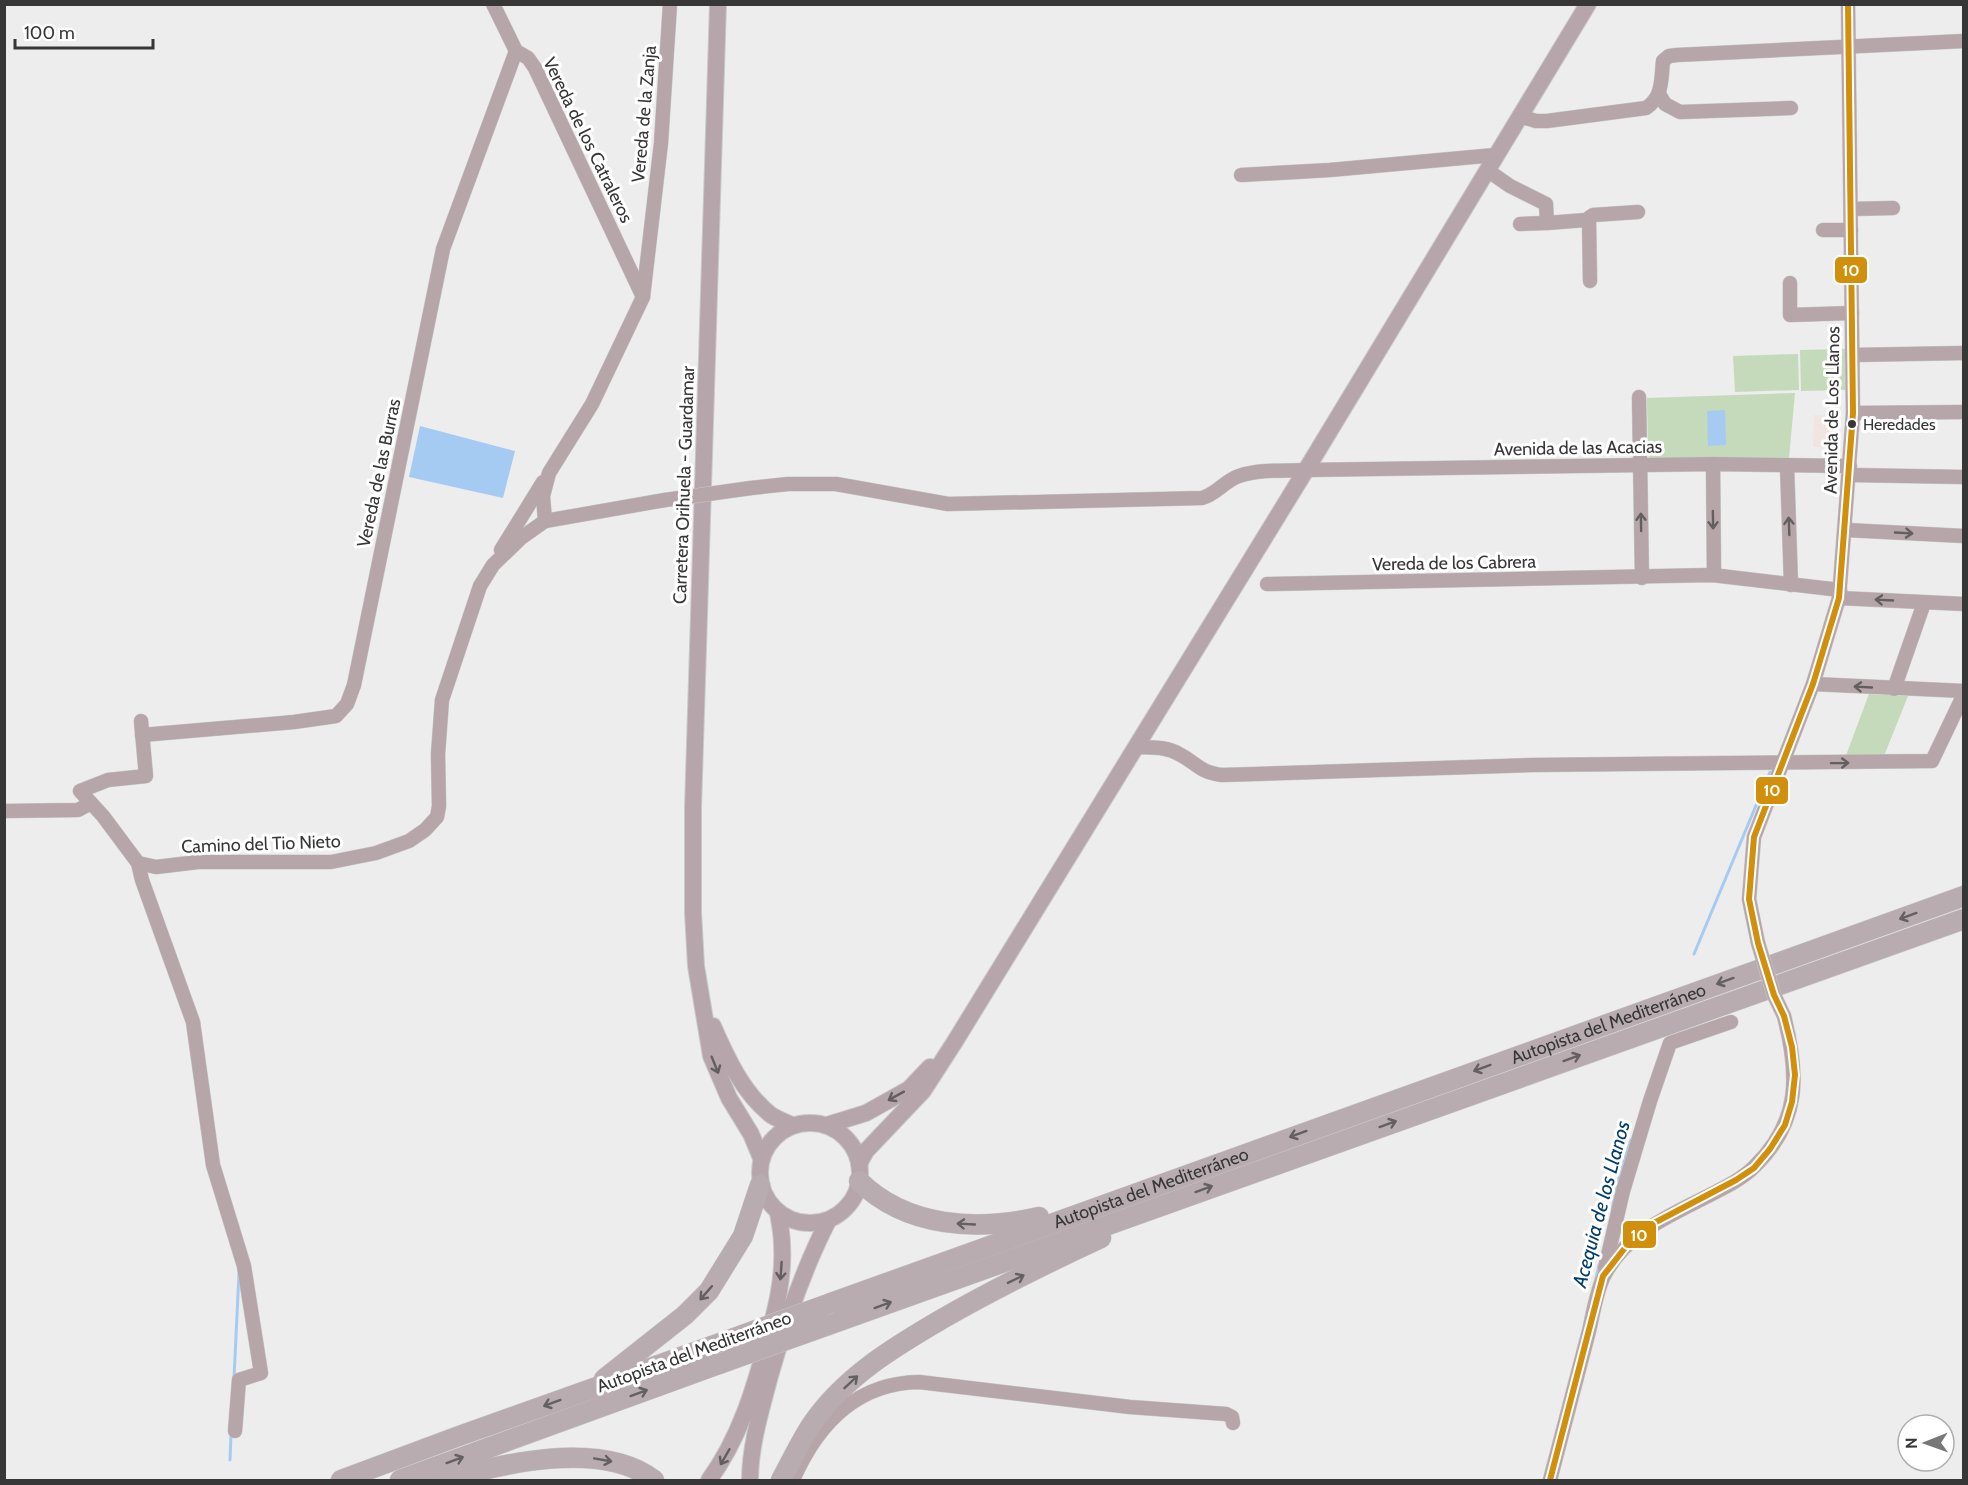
<svg xmlns="http://www.w3.org/2000/svg" width="1968" height="1485" viewBox="0 0 1968 1485" font-family="Cabin,sans-serif">
	<rect width="100%" height="100%" fill="#ededee"/>
	<!-- education -->
	<polygon fill="#f2e4e0" points="1814,415 1836,416 1835,447 1813,447"/>
	<!-- green -->
	<g fill="#c4dabb">
		<polygon points="1846,349 1847,390 1801,391 1800,350"/>
		<polygon points="1798,354 1799,390 1735,392 1733,356"/>
		<polygon points="1795,393 1789,458 1653,460 1648,456 1647,398"/>
		<polygon points="1869,694 1908,696 1884,756 1845,758"/>
	</g>
	<!-- water -->
	<g fill="#a6cbf2">
		<polygon points="1725,410 1726,445 1708,446 1707,411"/>
		<polygon points="420,426 515,451 503,498 409,477"/>
	</g>
	<g fill="none" stroke-linecap="round" stroke-linejoin="round">
		<!-- stream -->
		<g stroke="#a6cbf2" stroke-width="3">
			<polyline points="1694,954 1770,772"/>
			<polyline points="1612,1209 1620,1174 1631,1140"/>
			<polyline points="1596,1279 1599,1265"/>
			<polyline points="234,1378 239,1273"/>
			<polyline points="230,1460 231,1435"/>
		</g>
		<!-- minor casing -->
		<g stroke="#c9c9ca" stroke-width="15">
			<g id="minor">
				<polyline points="493,4 516,51 528,58 535,68 643,297"/>
				<polyline points="1659,94 1665,104 1680,112 1791,108"/>
				<path d="M1519 116 1536 121H1547L1646 108C1663 97 1661 80 1663 61L1669 56 1677 55 1964 41"/>
				<polyline points="1487,170 1510,186 1546,204 1547,223 1586,220 1593,215 1638,212"/>
				<polyline points="1241,175 1330,170 1495,155"/>
				<polyline points="1851,209 1893,208"/>
				<polyline points="1589,218 1590,281"/>
				<polyline points="1520,224 1547,223"/>
				<polyline points="1823,230 1851,230"/>
				<polyline points="1790,283 1790,315 1852,313"/>
				<polyline points="1852,355 1964,353"/>
				<polyline points="1639,397 1642,578"/>
				<polyline points="1853,413 1964,412"/>
				<polyline points="1713,464 1714,575"/>
				<polyline points="1787,465 1791,585"/>
				<polyline points="1850,475 1964,477"/>
				<path d="M751 488 788 484H836L948 504 1202 498C1217 494 1224 481 1239 476 1259 469 1284 471 1306 470L1713 464 1850 466"/>
				<polyline points="545,521 543,496 549,473 592,404 643,297 661,143 670,4"/>
				<polyline points="1846,530 1964,536"/>
				<polyline points="501,550 543,482"/>
				<polyline points="1267,584 1712,575 1840,590"/>
				<polyline points="1839,598 1964,604"/>
				<polyline points="1813,684 1964,691"/>
				<polyline points="1894,689 1924,603"/>
				<polyline points="141,721 146,776 108,780 80,791 103,816 138,863 142,880 193,1022 213,1165 244,1266 261,1373 239,1380 235,1431"/>
				<polyline points="142,735 294,722 336,716 347,704 354,685 443,249 516,51"/>
				<path d="M1136 747C1151 748 1166 746 1179 754 1198 764 1199 772 1222 775L1532 765 1932 761 1964 694"/>
				<polyline points="4,811 78,810 91,803"/>
				<polyline points="138,863 156,867 198,862 331,862 376,853 409,841 425,830 437,817 439,806 438,754 442,700 480,586 493,565 521,538 545,521 665,500"/>
				<polyline points="1758,943 1749,899 1754,837 1813,684 1839,598 1853,413 1848,4"/>
				<polyline points="1605,1268 1623,1191 1650,1101 1670,1043 1731,1022"/>
				<path d="M793 1480C817 1425 856 1383 919 1382L1130 1407 1226 1414 1232 1417 1233 1423"/>
				<path d="M1550 1480C1563 1431 1576 1381 1589 1331 1593 1314 1597 1288 1605 1274 1626 1236 1659 1221 1696 1202 1715 1192 1739 1182 1754 1167 1801 1122 1799 1074 1784 1016"/>
			</g>
		</g>
		<!-- major casing -->
		<g stroke="#c9c9ca" stroke-width="18">
			<g id="major">
				<polyline points="718,4 693,808 693,912 696,966 711,1056 729,1098 751,1134 761,1158"/>
				<path d="M713 1026C727 1058 743 1093 771 1115 777 1119 785 1122 792 1125"/>
				<circle cx="810" cy="1173" r="50"/>
				<polyline points="827,1125 866,1113 909,1089 930,1067"/>
				<polyline points="859,1164 866,1151 923,1091 954,1043 1306,470 1588,4"/>
				<path d="M709 1480C739 1439 754 1390 767 1341 776 1310 784 1278 782 1245 782 1234 780 1224 778 1213"/>
				<path d="M750 1480C750 1446 761 1410 770 1376 785 1323 803 1270 828 1221"/>
			</g>
		</g>
		<!-- highway casing -->
		<g stroke="#c9c9ca" stroke-width="21">
			<g id="highway">
				<path d="M859 1181C907 1228 977 1231 1039 1217"/>
				<path id="s1" d="M831 1303 1964 896"/>
				<polyline points="828,1325 1964,919"/>
				<polyline points="604,1379 685,1315 709,1291 743,1236 760,1185"/>
				<polyline points="341,1480 459,1436 726,1341"/>
				<polyline points="400,1480 719,1364"/>
				<path d="M442 1480C502 1464 601 1439 654 1480"/>
				<path d="M781 1480C791 1462 800 1442 812 1424 844 1377 894 1347 942 1319 994 1289 1047 1263 1101 1238"/>
			</g>
		</g>
		<!-- minor -->
		<use href="#minor" stroke="#b6a6a9" stroke-width="14"/>
		<!-- major -->
		<use href="#major" stroke="#b6a6ab" stroke-width="16"/>
		<!-- highway -->
		<use href="#highway" stroke="#b8acb0" stroke-width="20"/>
		<!-- minor-bridge casing -->
		<g stroke="#c9c9ca" stroke-width="15" stroke-linecap="butt">
			<g id="minor-bridge">
				<polyline points="665,500 751,488"/>
				<polyline points="1758,943 1774,995 1784,1016"/>
			</g>
		</g>
		<!-- highway-bridge casing -->
		<g stroke="#c9c9ca" stroke-width="21" stroke-linecap="butt">
			<g id="highway-bridge">
				<polyline points="726,1341 831,1303"/>
				<polyline points="719,1364 828,1325"/>
			</g>
		</g>
		<!-- minor-bridge -->
		<use href="#minor-bridge" stroke="#b6a6a9" stroke-width="14"/>
		<!-- highway-bridge -->
		<use href="#highway-bridge" stroke="#b8acb0" stroke-width="20"/>
		<!-- bus-1 casing -->
		<g stroke="#fff" stroke-width="10">
			<polyline id="bus-1" points="1550,1480 1603,1276 1628,1244 1654,1223 1736,1180 1754,1168 1770,1149 1785,1125 1792,1102 1795,1075 1792,1047 1784,1016 1774,995 1758,943 1749,899 1754,837 1813,684 1839,598 1853,413 1848,4"/>
		</g>
		<!-- bus-1 -->
		<use href="#bus-1" stroke="#d1900b" stroke-width="6"/>
	</g>
	<!-- one-way arrows -->
	<defs><path id="oneway-shaft" d="M-6 0H5M1.5-3L5.5 0L1.5 3" fill="none" stroke-width="1.6" stroke-linecap="round" stroke-linejoin="round" transform="scale(1.5)"/></defs>
	<g stroke="#635e60">
		<use href="#oneway-shaft" transform="translate(1713 520) rotate(89)"/>
		<use href="#oneway-shaft" transform="translate(1641 522) rotate(-91)"/>
		<use href="#oneway-shaft" transform="translate(1789 526) rotate(-92)"/>
		<use href="#oneway-shaft" transform="translate(1904 533) rotate(3)"/>
		<use href="#oneway-shaft" transform="translate(1884 600) rotate(-177)"/>
		<use href="#oneway-shaft" transform="translate(1863 687) rotate(-177)"/>
		<use href="#oneway-shaft" transform="translate(1840 763) rotate(-1)"/>
		<use href="#oneway-shaft" transform="translate(715 1065) rotate(68)"/>
		<use href="#oneway-shaft" transform="translate(896 1096) rotate(151)"/>
		<use href="#oneway-shaft" transform="translate(781 1271) rotate(94)"/>
		<use href="#oneway-shaft" transform="translate(725 1457) rotate(120)"/>
	</g>
	<g stroke="#646062">
		<use href="#oneway-shaft" transform="translate(1908 916) rotate(160)"/>
		<use href="#oneway-shaft" transform="translate(1725 981) rotate(160)"/>
		<use href="#oneway-shaft" transform="translate(1572 1058) rotate(-20)"/>
		<use href="#oneway-shaft" transform="translate(1482 1068) rotate(160)"/>
		<use href="#oneway-shaft" transform="translate(1388 1124) rotate(-20)"/>
		<use href="#oneway-shaft" transform="translate(1298 1134) rotate(160)"/>
		<use href="#oneway-shaft" transform="translate(1204 1189) rotate(-20)"/>
		<use href="#oneway-shaft" transform="translate(966 1224) rotate(-177)"/>
		<use href="#oneway-shaft" transform="translate(1016 1279) rotate(-26)"/>
		<use href="#oneway-shaft" transform="translate(706 1293) rotate(131)"/>
		<use href="#oneway-shaft" transform="translate(883 1305) rotate(-20)"/>
		<use href="#oneway-shaft" transform="translate(851 1382) rotate(-43)"/>
		<use href="#oneway-shaft" transform="translate(639 1393) rotate(-20)"/>
		<use href="#oneway-shaft" transform="translate(552 1403) rotate(160)"/>
		<use href="#oneway-shaft" transform="translate(455 1460) rotate(-20)"/>
		<use href="#oneway-shaft" transform="translate(603 1460) rotate(10)"/>
	</g>
	<!-- markers -->
	<circle fill="#373738" stroke="#fff" stroke-width="2" cx="1852" cy="424" r="5"/>
	<g text-anchor="middle" dominant-baseline="central" stroke-width="6" stroke-linejoin="round" paint-order="stroke">
		<!-- bus labels -->
		<g font-size="16" fill="#373738" stroke="#fff" text-anchor="start">
			<text x="1863" y="424">Heredades</text>
		</g>
		<!-- street labels -->
		<g font-size="18" fill="#373738" stroke="#fff">
			<text transform="translate(644 114) rotate(-85)">Vereda de la Zanja</text>
			<text transform="translate(588 140) rotate(64)">Vereda de los Catraleros</text>
			<text transform="translate(1832 410) rotate(-89)">Avenida de Los Llanos</text>
			<text transform="translate(1578 448) rotate(-1)">Avenida de las Acacias</text>
			<text transform="translate(379 473) rotate(-78)">Vereda de las Burras</text>
			<text transform="translate(684 485) rotate(-88)">Carretera Orihuela - Guardamar</text>
			<text transform="translate(1454 563) rotate(-1)">Vereda de los Cabrera</text>
			<text transform="translate(261 844) rotate(-2)">Camino del Tio Nieto</text>
			<text stroke="none"><textPath href="#s1" startOffset="826">Autopista del Mediterráneo</textPath></text>
			<text stroke="none"><textPath href="#s1" startOffset="340">Autopista del Mediterráneo</textPath></text>
			<text transform="translate(694 1352) rotate(-20)">Autopista del Mediterráneo</text>
		</g>
		<!-- water labels -->
		<g font-size="20" font-style="italic" fill="#003d6d" stroke="#fff">
			<text transform="translate(1601 1204) rotate(-75)">Acequia de los Llanos</text>
		</g>
	</g>
	<g stroke="#fff" stroke-width="2">
		<rect x="1834" y="256" width="34" height="28" rx="6" fill="#d1900b"/>
		<rect x="1755" y="776" width="34" height="29" rx="6" fill="#d1900b"/>
		<rect x="1622" y="1220" width="35" height="29" rx="6" fill="#d1900b"/>
	</g>
	<g font-size="16" text-anchor="middle" font-weight="bold" fill="#fff">
		<text x="1851" y="276">10</text>
		<text x="1772" y="796">10</text>
		<text x="1639" y="1241">10</text>
	</g>
	<!-- border -->
	<rect width="1968" height="1485" fill="none" stroke="#373738" stroke-width="12"/>
	<!-- north arrow -->
	<g transform="translate(1926 1443) rotate(269)"><circle r="28" fill="#ffffff" stroke="#afafaf" stroke-width="1.5"/>
	<path d="M0-4.5L10 22L0 15L-10 22Z" fill="#777778"/>
	<text y="-9" font-size="16" font-weight="bold" text-anchor="middle" fill="#373738">N</text>
	</g>
	<!-- scale -->
	<path d="M15 39v9h138v-9" fill="none" stroke="#373738" stroke-width="3"/>
	<text x="24" y="39" font-size="18" fill="#373738" stroke="#ffffff" stroke-width="4.5" paint-order="stroke">100 m</text>
</svg>
